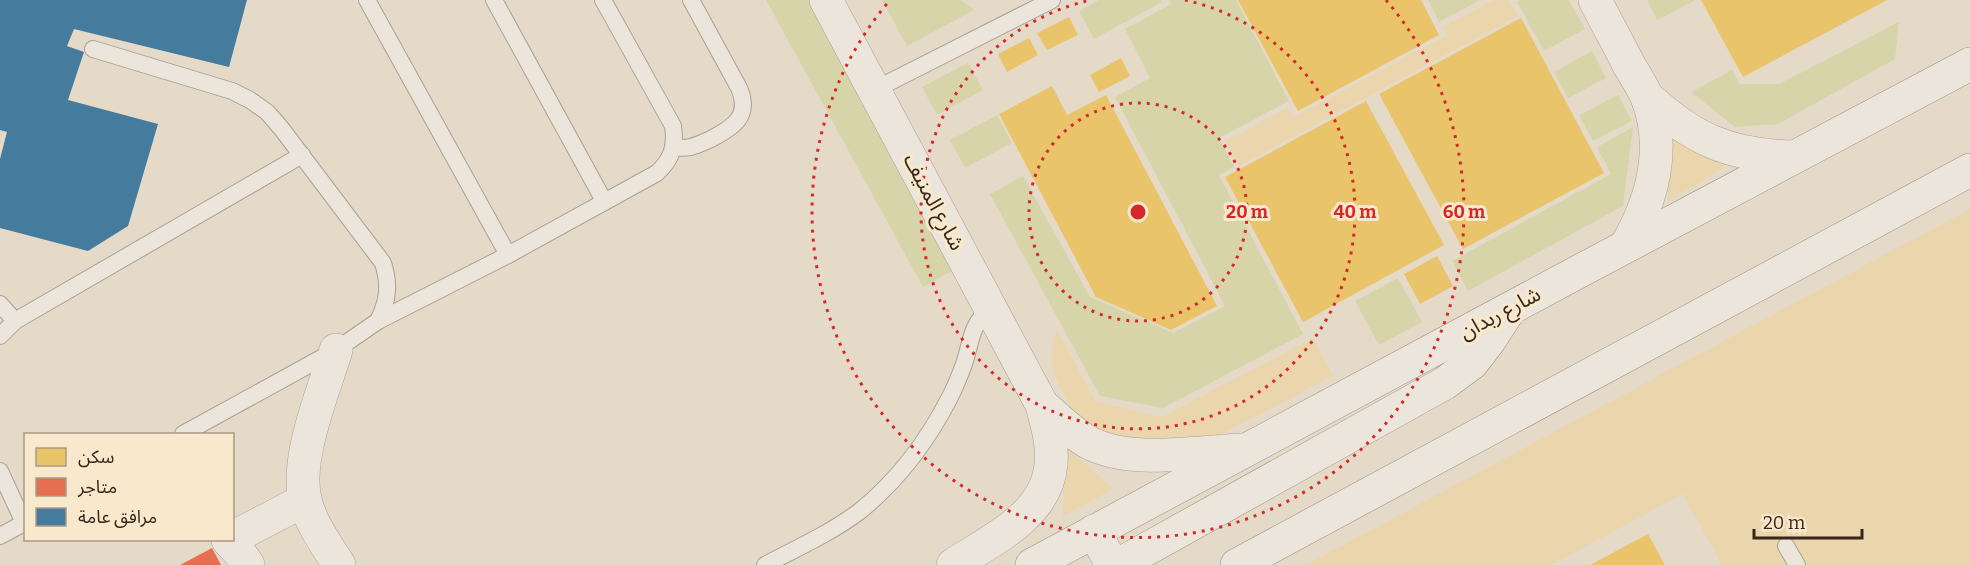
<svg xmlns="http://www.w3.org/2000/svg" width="1970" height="565" viewBox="0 0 1970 565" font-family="Bitter,'Noto Sans Arabic',serif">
	<rect width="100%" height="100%" fill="#e5dac8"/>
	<!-- green -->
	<g fill="#d8d4a9">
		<polygon points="766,0 810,0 956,269 923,287"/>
		<polygon points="882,0 961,0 974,10 907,46"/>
		<polygon points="1099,0 1161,0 1162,2 1094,39 1079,11"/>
		<polygon points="1170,0 1236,0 1289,101 1219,138 1234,167 1219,175 1303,334 1163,408 1100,396 990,194 1023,176 1090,297 1173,333 1225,306 1115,97 1150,78 1125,29 1171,4"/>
		<polygon points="1428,0 1480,0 1439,22"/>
		<polygon points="1520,0 1569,0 1585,29 1544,51 1517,2"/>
		<polygon points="1647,0 1694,0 1694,1 1657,20"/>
		<polygon points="1899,22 1895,59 1778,124 1735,127 1691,92 1732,70 1740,84 1779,84"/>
		<polygon points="1592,51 1606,78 1568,98 1554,72"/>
		<polygon points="968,63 983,90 937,115 922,87"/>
		<polygon points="1618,95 1632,121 1593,141 1579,115"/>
		<polygon points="997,115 1012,143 965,168 950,140"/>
		<polygon points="1633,127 1623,206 1468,291 1452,261 1611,174 1597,147"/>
		<polygon points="1398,278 1422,322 1379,345 1355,301"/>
	</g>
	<!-- sand -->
	<g fill="#ead5ad">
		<polygon points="1494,0 1509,0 1518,16 1239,166 1225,141 1288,108 1294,117 1447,35 1443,27"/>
		<polygon points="1666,134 1725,167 1668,201"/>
		<polygon points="1970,209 1970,565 1722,565 1683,494 1551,565 1306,565"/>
		<polygon points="1057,330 1096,402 1162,417 1313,338 1333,376 1172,460 1118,455 1073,411 1056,379 1051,356"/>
		<polygon points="1065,446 1113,489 1063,516"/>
	</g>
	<!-- homes -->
	<g fill="#e9c46a">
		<polygon points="1238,0 1421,0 1439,35 1298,111"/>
		<polygon points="1701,0 1887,0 1743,77"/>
		<polygon points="1069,17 1078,35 1047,50 1037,33"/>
		<polygon points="1521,18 1604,173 1463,249 1379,94"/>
		<polygon points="1029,38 1038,55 1007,72 998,54"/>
		<polygon points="1121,58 1130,76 1099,92 1090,75"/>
		<polygon points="1052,86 1067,115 1106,95 1217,306 1171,330 1096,297 999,114"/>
		<polygon points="1366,101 1444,245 1303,322 1225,177"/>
		<polygon points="1437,256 1453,286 1420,304 1404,274"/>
		<polygon points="1648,534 1665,565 1590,565"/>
	</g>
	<!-- shops -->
	<polygon fill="#e76f51" points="212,548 221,565 180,565"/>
	<!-- public -->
	<polygon fill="#457b9d" points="0,0 247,0 229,67 74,29 67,46 84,52 68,100 158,124 128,226 88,251 0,228 0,159 7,132 0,130"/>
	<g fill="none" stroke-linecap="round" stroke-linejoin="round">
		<!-- service casing -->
		<g stroke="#a99f92" stroke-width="18">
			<g id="service">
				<polyline points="367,0 508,255"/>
				<polyline points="494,0 604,201"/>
				<path d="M93 49 232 91 250 100 267 112 281 128 383 263C390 285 388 301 378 321"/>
				<polyline points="874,90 1052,0"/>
				<path d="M674 147C689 150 697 145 711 139 734 127 751 116 739 88L691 0"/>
				<polyline points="0,304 15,321"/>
				<polyline points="0,336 15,321 302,155"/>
				<path d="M183 434 336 350 378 321 508 255 657 173C672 159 676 146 673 126L603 0"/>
				<polyline points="0,471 24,523"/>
				<polyline points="0,536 26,522"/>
				<polyline points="1786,546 1797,565"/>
				<path d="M765 565C797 548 831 533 860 511 897 481 928 440 950 397 955 387 960 375 964 364 972 340 970 325 991 308"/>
			</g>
		</g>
		<!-- minor casing -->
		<g stroke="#a99f92" stroke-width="34">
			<g id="minor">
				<path d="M1595 0C1606 22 1618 43 1629 65 1635 75 1642 86 1647 97 1667 148 1652 201 1626 246"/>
				<path d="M1647 97C1693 139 1728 155 1791 157"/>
				<path d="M336 350C324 390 295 458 305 499 310 523 326 544 339 565"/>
				<polyline points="232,538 305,500"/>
				<polyline points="228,540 239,552 248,565"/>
			</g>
		</g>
		<!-- tertiary casing -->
		<g stroke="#a99f92" stroke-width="34">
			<g id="tertiary">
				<path d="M826 0 1042 405C1047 424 1053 444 1051 464 1047 516 991 540 953 565"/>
				<path d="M1042 405C1056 417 1070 431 1086 441 1127 465 1195 452 1242 450"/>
				<polyline points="1094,531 1112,565"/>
			</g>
		</g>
		<!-- secondary casing -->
		<g stroke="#998e82" stroke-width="34">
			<g id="secondary">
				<path d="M1032 565C1343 396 1657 230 1970 64"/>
				<polyline points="1118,565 1445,383 1472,363 1489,341 1509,310"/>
				<polyline points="1237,565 1970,170"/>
			</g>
		</g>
		<!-- service -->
		<use href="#service" stroke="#ece5db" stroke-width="16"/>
		<!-- minor -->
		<use href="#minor" stroke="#ece5db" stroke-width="33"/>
		<!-- tertiary -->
		<use href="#tertiary" stroke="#ece5db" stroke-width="33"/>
		<!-- secondary -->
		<use href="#secondary" stroke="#ece5db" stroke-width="33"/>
	</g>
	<!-- distance rings -->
	<g fill="none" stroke="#d62828" stroke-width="3" stroke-dasharray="3 6">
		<circle cx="1138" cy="212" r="109"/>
		<path d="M1185 0A217 217 0 1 1 1091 0"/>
		<path d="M1386 0A326 326 0 1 1 890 0"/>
	</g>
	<g text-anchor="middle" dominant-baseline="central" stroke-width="6" stroke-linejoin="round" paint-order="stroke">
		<!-- street labels -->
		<g font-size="21" fill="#38261b" stroke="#f8e8cc">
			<text transform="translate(934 202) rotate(62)">شارع المنيف</text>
			<text transform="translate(1500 313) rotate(-28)">شارع ربدان</text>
		</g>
	</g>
	<circle cx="1138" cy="212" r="9" fill="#d62828" stroke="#f8e8cc" stroke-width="3"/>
	<g font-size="18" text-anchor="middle" font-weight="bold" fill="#d62828" stroke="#f8e8cc" stroke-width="6" stroke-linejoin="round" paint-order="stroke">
		<text x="1247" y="218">20 m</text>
		<text x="1355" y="218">40 m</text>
		<text x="1464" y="218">60 m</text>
	</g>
	<!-- legend -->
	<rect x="24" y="433" width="210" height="108" fill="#f8e8cc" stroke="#ab9a85" stroke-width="1.5"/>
	<rect x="36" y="448" width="30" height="18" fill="#e9c46a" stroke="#ab9a85" stroke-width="1.5"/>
	<text x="78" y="463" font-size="18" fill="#38261b">سكن</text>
	<rect x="36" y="478" width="30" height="18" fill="#e76f51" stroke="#ab9a85" stroke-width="1.5"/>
	<text x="78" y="493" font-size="18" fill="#38261b">متاجر</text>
	<rect x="36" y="508" width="30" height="18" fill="#457b9d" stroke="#ab9a85" stroke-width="1.5"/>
	<text x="78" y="523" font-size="18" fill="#38261b">مرافق عامة</text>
	<!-- scale -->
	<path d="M1754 529v9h108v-9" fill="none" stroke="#38261b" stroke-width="3"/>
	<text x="1763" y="529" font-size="18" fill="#38261b" stroke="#f8e8cc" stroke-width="4.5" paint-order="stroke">20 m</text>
</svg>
